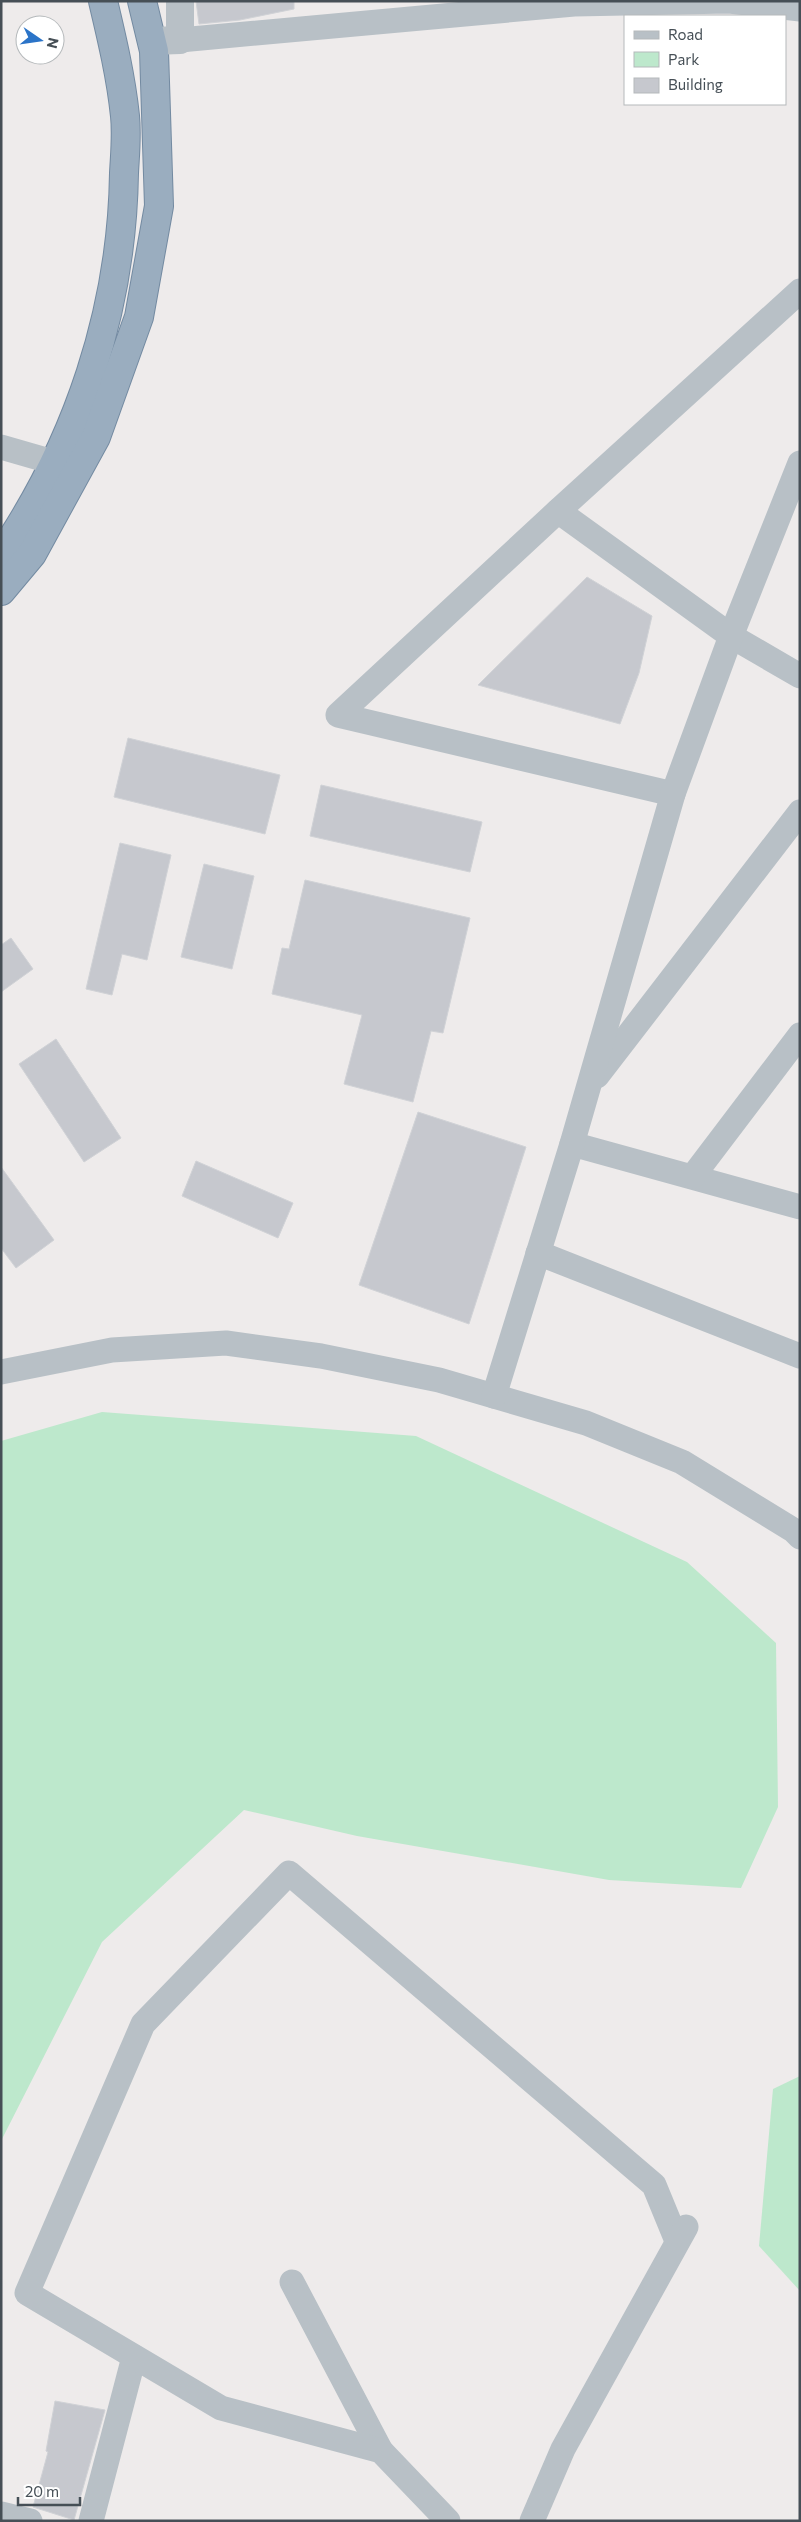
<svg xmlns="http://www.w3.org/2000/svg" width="801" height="2522" viewBox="0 0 801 2522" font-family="Commissioner,sans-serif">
	<rect width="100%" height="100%" fill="#eeebeb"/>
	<!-- green -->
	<g fill="#bde8cc">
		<polygon points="102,1412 416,1436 687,1562 776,1643 778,1807 741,1888 609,1880 357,1836 244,1810 102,1942 1,2141 1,1441"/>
		<polygon points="800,2076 800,2291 759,2246 773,2089"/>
	</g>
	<!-- building -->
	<g fill="#c6c8ce" stroke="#d0d2d6">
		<polygon points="196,1 294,1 294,9 240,20 199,24"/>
		<polygon points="587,577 652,616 639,673 620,724 478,685"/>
		<polygon points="128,738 280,775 265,834 114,797"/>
		<polygon points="321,785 482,822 470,872 310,836"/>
		<polygon points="120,843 171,855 147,960 122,954 112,995 86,989"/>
		<polygon points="204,864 254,876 232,969 181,957"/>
		<polygon points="305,880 470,918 443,1033 431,1031 413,1102 344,1084 362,1015 272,994 282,948 289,949"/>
		<polygon points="11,938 33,969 1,992 1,945"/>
		<polygon points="56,1039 121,1138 84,1162 19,1064"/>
		<polygon points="418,1112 526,1147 469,1324 359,1285"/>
		<polygon points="196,1161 293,1203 278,1238 182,1196"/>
		<polygon points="1,1167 54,1240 16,1268 1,1248"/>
		<polygon points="55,2401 105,2410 74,2520 33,2507 48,2452 46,2451"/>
	</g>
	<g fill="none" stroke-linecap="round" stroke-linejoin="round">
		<!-- trunk casing -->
		<g stroke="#738aa1" stroke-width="30">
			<g id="trunk">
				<path d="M1 555C78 442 122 310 124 173 125 154 127 135 125 116 121 77 112 39 103 1"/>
				<polyline points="1,591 32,554 96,437 139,317 159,206 154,51 142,1"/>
			</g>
		</g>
		<!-- minor -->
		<g stroke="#b8c0c6" stroke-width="25">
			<polyline points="180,40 574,4 729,1 800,9"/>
			<polyline points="1,447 53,462"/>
			<polyline points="558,511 731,636 800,676"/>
			<polyline points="673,794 338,715 558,511 800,291"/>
			<polyline points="597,1076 800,812"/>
			<polyline points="572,1144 800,1207"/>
			<polyline points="693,1176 800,1035"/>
			<polyline points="538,1253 800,1356"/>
			<polyline points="1,1372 112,1350 226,1343 321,1356 439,1380 586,1423 682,1462 793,1530 800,1537"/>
			<polyline points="494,1396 572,1144 673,794 731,636 800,463"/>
			<polyline points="292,2282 381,2451"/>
			<polyline points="1,2514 30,2521"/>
			<polyline points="91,2521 134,2357"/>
			<polyline points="448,2521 381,2451 221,2408 27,2293 143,2024 289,1873 654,2185 677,2241"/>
			<polyline points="532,2521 563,2449 686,2227"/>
		</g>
		<!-- tertiary -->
		<polyline stroke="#b8c0c6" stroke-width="28" points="152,41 180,40 180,1"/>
		<!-- trunk -->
		<use href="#trunk" stroke="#9aadbf" stroke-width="28"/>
	</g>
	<!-- border -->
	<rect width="801" height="2522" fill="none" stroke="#464f56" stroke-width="5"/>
	<!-- legend -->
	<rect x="624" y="15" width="162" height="90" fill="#ffffff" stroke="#b5b9bb"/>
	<rect x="634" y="31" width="25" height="8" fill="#b8c0c6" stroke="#b5b9bb"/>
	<text x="668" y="40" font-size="15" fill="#464f56">Road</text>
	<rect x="634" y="52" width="25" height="15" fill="#bde8cc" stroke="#b5b9bb"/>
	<text x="668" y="65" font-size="15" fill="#464f56">Park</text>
	<rect x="634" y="78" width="25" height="15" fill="#c6c8ce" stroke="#b5b9bb"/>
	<text x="668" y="90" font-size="15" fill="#464f56">Building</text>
	<!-- north arrow -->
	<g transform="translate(40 40) rotate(103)"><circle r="24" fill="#ffffff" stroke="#b5b9bb"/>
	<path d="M0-4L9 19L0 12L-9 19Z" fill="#2b74c8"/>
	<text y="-8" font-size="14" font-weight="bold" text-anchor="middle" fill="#464f56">N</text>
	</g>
	<!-- scale -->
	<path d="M18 2497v8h62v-8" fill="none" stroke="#464f56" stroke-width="2.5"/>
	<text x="25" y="2497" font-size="15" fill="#464f56" stroke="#ffffff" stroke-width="4" paint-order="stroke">20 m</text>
</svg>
